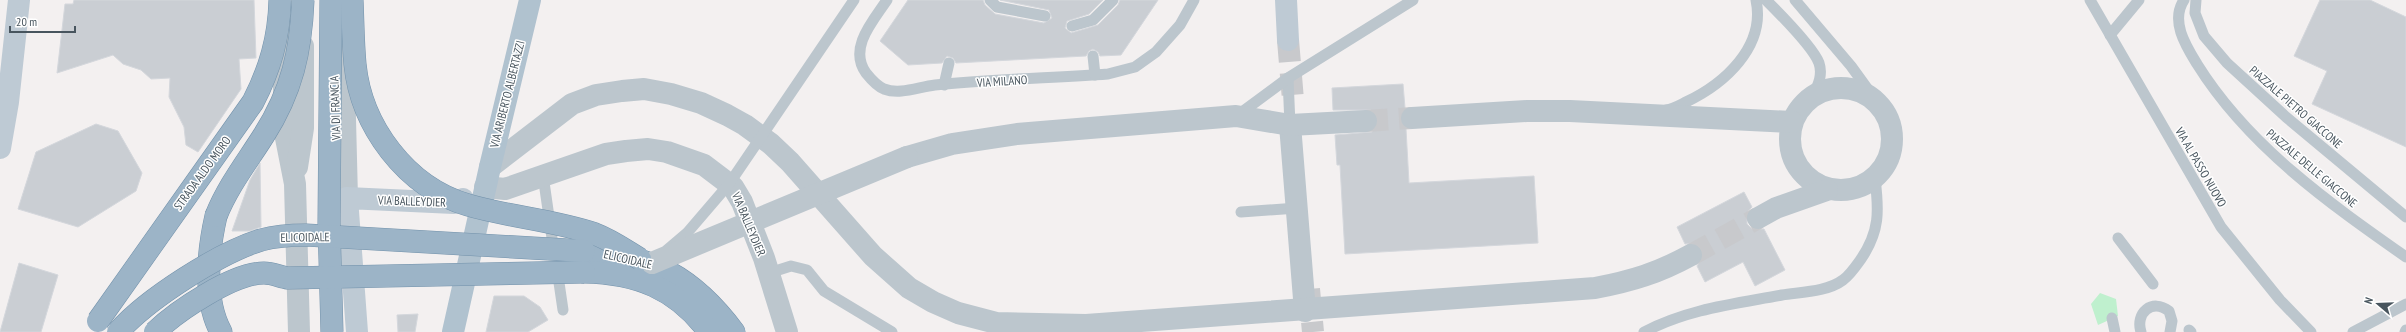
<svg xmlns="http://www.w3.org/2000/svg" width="2406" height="332" viewBox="0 0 2406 332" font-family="'PT Sans Narrow',sans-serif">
	<rect width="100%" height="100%" fill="#f3f0f0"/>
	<!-- green -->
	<polygon fill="#bff0ce" points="2100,293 2116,299 2118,316 2098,325 2091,304"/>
	<!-- building -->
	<g fill="#caced3" stroke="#d4d7dc">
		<polygon points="74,0 254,0 256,58 239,59 241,89 198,152 186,145 184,127 169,97 170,78 151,79 141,70 123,64 113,55 57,73 65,4 73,4"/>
		<polygon points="908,0 983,0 985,5 995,14 1044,23 1052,18 1049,10 1000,0 1103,0 1089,14 1067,21 1065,28 1071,33 1098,25 1118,5 1120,0 1158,0 1121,55 1100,56 1098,52 1093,49 1089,51 1086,56 956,63 953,58 947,56 942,63 908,65 880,41"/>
		<polygon points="2320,0 2370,0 2406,17 2406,147 2312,104 2327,71 2294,56"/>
		<polygon points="1403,84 1405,108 1400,118 1406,129 1409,183 1534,176 1538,243 1345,254 1340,165 1337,165 1335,135 1372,132 1377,127 1378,120 1371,110 1333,110 1332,88"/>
		<polygon points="96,124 118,131 142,173 136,191 78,227 18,209 36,152"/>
		<polygon points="260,163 261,227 250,231 232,231 250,180"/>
		<polygon points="1744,192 1752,207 1747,212 1747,224 1752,229 1764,229 1785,270 1755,286 1743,262 1705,282 1697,266 1703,256 1702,249 1692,243 1685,244 1677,227"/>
		<polygon points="19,263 58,275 41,332 0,332"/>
		<polygon points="494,296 524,296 540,307 548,320 528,332 486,332"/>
		<polygon points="418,314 415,332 398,332 397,315"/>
	</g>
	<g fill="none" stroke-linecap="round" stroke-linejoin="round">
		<!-- minor-tunnel -->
		<g stroke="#c8c9cc" stroke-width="22" stroke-dasharray="22 11" stroke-linecap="butt">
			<polyline points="1366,121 1412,118"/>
			<polyline points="1691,255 1758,218"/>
		</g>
		<!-- secondary-tunnel -->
		<g stroke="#c8c9cc" stroke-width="22" stroke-dasharray="22 11" stroke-linecap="butt">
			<polyline points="1288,40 1293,100"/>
			<polyline points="1309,289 1313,332"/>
		</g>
		<!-- trunk casing -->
		<g stroke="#7392ab" stroke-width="23">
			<g id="trunk">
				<path d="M216 216C208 251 203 299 221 332"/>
				<path d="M584 251C652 255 693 277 734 332"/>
				<path d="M584 272C637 273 676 288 709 332"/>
			</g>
		</g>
		<!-- service -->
		<g stroke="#bcc6cd" stroke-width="11">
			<path d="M887 0C873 21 848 48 866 73 870 78 877 86 884 89 900 95 918 87 935 85 992 79 1051 78 1108 74L1135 67 1156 52 1180 25 1194 0"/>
			<polyline points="990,0 997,7 1045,16"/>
			<path d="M1766 0C1779 13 1813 47 1819 63 1823 75 1818 85 1813 96"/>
			<polyline points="1795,0 1851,66 1877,102"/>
			<polyline points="2090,0 2221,227 2280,300 2311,332"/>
			<path d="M2184 0C2170 21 2186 46 2197 64 2248 146 2329 203 2406 257"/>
			<polyline points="2196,0 2195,13 2204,36 2227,63 2286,117 2406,217"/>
			<polyline points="1072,26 1093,20 1113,0"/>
			<polyline points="2110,35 2139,0"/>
			<polyline points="1093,56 1095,75"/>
			<polyline points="1288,78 1290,125"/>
			<polyline points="944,85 949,63"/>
			<path d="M1666 110C1673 109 1680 105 1686 102 1724 84 1766 47 1756 0"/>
			<polyline points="1238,115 1288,78 1413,0"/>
			<polyline points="543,175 554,252"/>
			<polyline points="1241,212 1297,208"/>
			<polyline points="2118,238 2153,284"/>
			<polyline points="557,269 563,310"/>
			<polyline points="769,273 791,266 807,270 824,291 892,332"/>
			<polyline points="2112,318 2115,332"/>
			<polyline points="2189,330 2191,332"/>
			<path d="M1644 332C1688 309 1734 304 1782 295 1801 292 1827 292 1843 280 1850 275 1856 266 1861 259 1880 231 1879 211 1875 178"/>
			<path d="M2141 332C2135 313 2152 298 2169 311L2172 321 2170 332"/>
			<polyline points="2353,332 2406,304"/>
			<polyline points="2405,332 2406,330"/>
		</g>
		<!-- minor -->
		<g stroke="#bcc6cd" stroke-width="22">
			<circle cx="1841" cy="139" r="51"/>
			<polyline points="1412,118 1527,111 1570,111 1792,122"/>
			<polyline points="1290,125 1305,311"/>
			<polyline points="907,157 952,144 1017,134 1236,116 1290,125 1366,121"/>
			<path d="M490 167 572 104 596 95 622 91 644 89 671 94 701 103 727 115 745 125 771 144 790 162 873 256 909 288 933 302 958 313 996 323 1086 325 1595 288C1632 281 1658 273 1691 255"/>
			<polyline points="485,187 505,189 606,154 626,151 648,149 667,152 704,165 733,187 742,202 764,258 787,332"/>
			<polyline points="1758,218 1776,208 1827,190"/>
		</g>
		<!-- tertiary -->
		<g stroke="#bcc6cd" stroke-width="22">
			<polyline points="342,0 347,198"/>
			<polyline points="284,23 284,128 295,184 299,332"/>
			<polyline points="297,167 303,128 303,46"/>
		</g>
		<!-- secondary -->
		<g stroke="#becad4" stroke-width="22">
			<polyline points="1286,0 1288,40"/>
			<polyline points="0,148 8,102 19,0"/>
			<polyline points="357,332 347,198 454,203 463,199"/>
		</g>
		<!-- primary -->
		<polyline stroke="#b0c2cf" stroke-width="22" points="453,332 490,167 530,0"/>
		<!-- trunk -->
		<use href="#trunk" stroke="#9cb4c7" stroke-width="22"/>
		<!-- trunk-bridge casing -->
		<g stroke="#7392ab" stroke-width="23" stroke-linecap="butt">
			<g id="trunk-bridge">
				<polyline points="331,0 329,223 332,332"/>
				<path d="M352 0C353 21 353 43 355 64 361 126 406 187 468 205 509 217 554 220 595 234 611 240 625 250 640 259"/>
				<path d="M216 216C228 186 247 162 264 135 292 91 301 51 303 0"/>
				<path d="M98 321 253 102C270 69 279 38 280 0"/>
				<path d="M118 332C147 299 219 253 261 240 276 236 291 235 306 235L584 251"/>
				<path d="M155 332C177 311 233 273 264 273 272 273 281 277 288 278L584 272"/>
			</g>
		</g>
		<!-- service-bridge -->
		<polyline stroke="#bcc6cd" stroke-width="11" points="667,250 687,233 729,184 854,0"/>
		<!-- minor-bridge -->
		<polyline stroke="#bcc6cd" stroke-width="22" points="652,263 907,157"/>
		<!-- trunk-bridge -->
		<use href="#trunk-bridge" stroke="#9cb4c7" stroke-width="22"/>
	</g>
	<g text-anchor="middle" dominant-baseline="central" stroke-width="3" stroke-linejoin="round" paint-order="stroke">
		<!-- street labels -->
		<g font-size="12" fill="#48555e" stroke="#fff">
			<text transform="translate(1002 81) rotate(-4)">VIA MILANO</text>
			<text transform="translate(507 94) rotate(-76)">VIA ARIBERTO ALBERTAZZI</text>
			<text transform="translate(2296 107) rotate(41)">PIAZZALE PIETRO GIACCONE</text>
			<text transform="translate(335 108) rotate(-92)">VIA DI FRANCIA</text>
			<text transform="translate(2201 167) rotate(60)">VIA AL PASSO NUOVO</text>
			<text transform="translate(2312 168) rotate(40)">PIAZZALE DELLE GIACCONE</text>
			<text transform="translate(202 173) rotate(-54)">STRADA ALDO MORO</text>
			<text transform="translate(412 201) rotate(2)">VIA BALLEYDIER</text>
			<text transform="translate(749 224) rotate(67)">VIA BALLEYDIER</text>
			<text transform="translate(305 237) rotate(-1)">ELICOIDALE</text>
			<text transform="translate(628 259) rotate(13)">ELICOIDALE</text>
		</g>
	</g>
	<!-- north arrow -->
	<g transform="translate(2378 304) rotate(289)" stroke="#ffffff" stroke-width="3" paint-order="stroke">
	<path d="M0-3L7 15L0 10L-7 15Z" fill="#48555e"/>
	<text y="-6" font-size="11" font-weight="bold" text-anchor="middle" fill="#48555e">N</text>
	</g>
	<!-- scale -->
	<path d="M10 26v6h65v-6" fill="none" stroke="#48555e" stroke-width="2"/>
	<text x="16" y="26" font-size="12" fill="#48555e" stroke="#ffffff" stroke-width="3" paint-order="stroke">20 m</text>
</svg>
